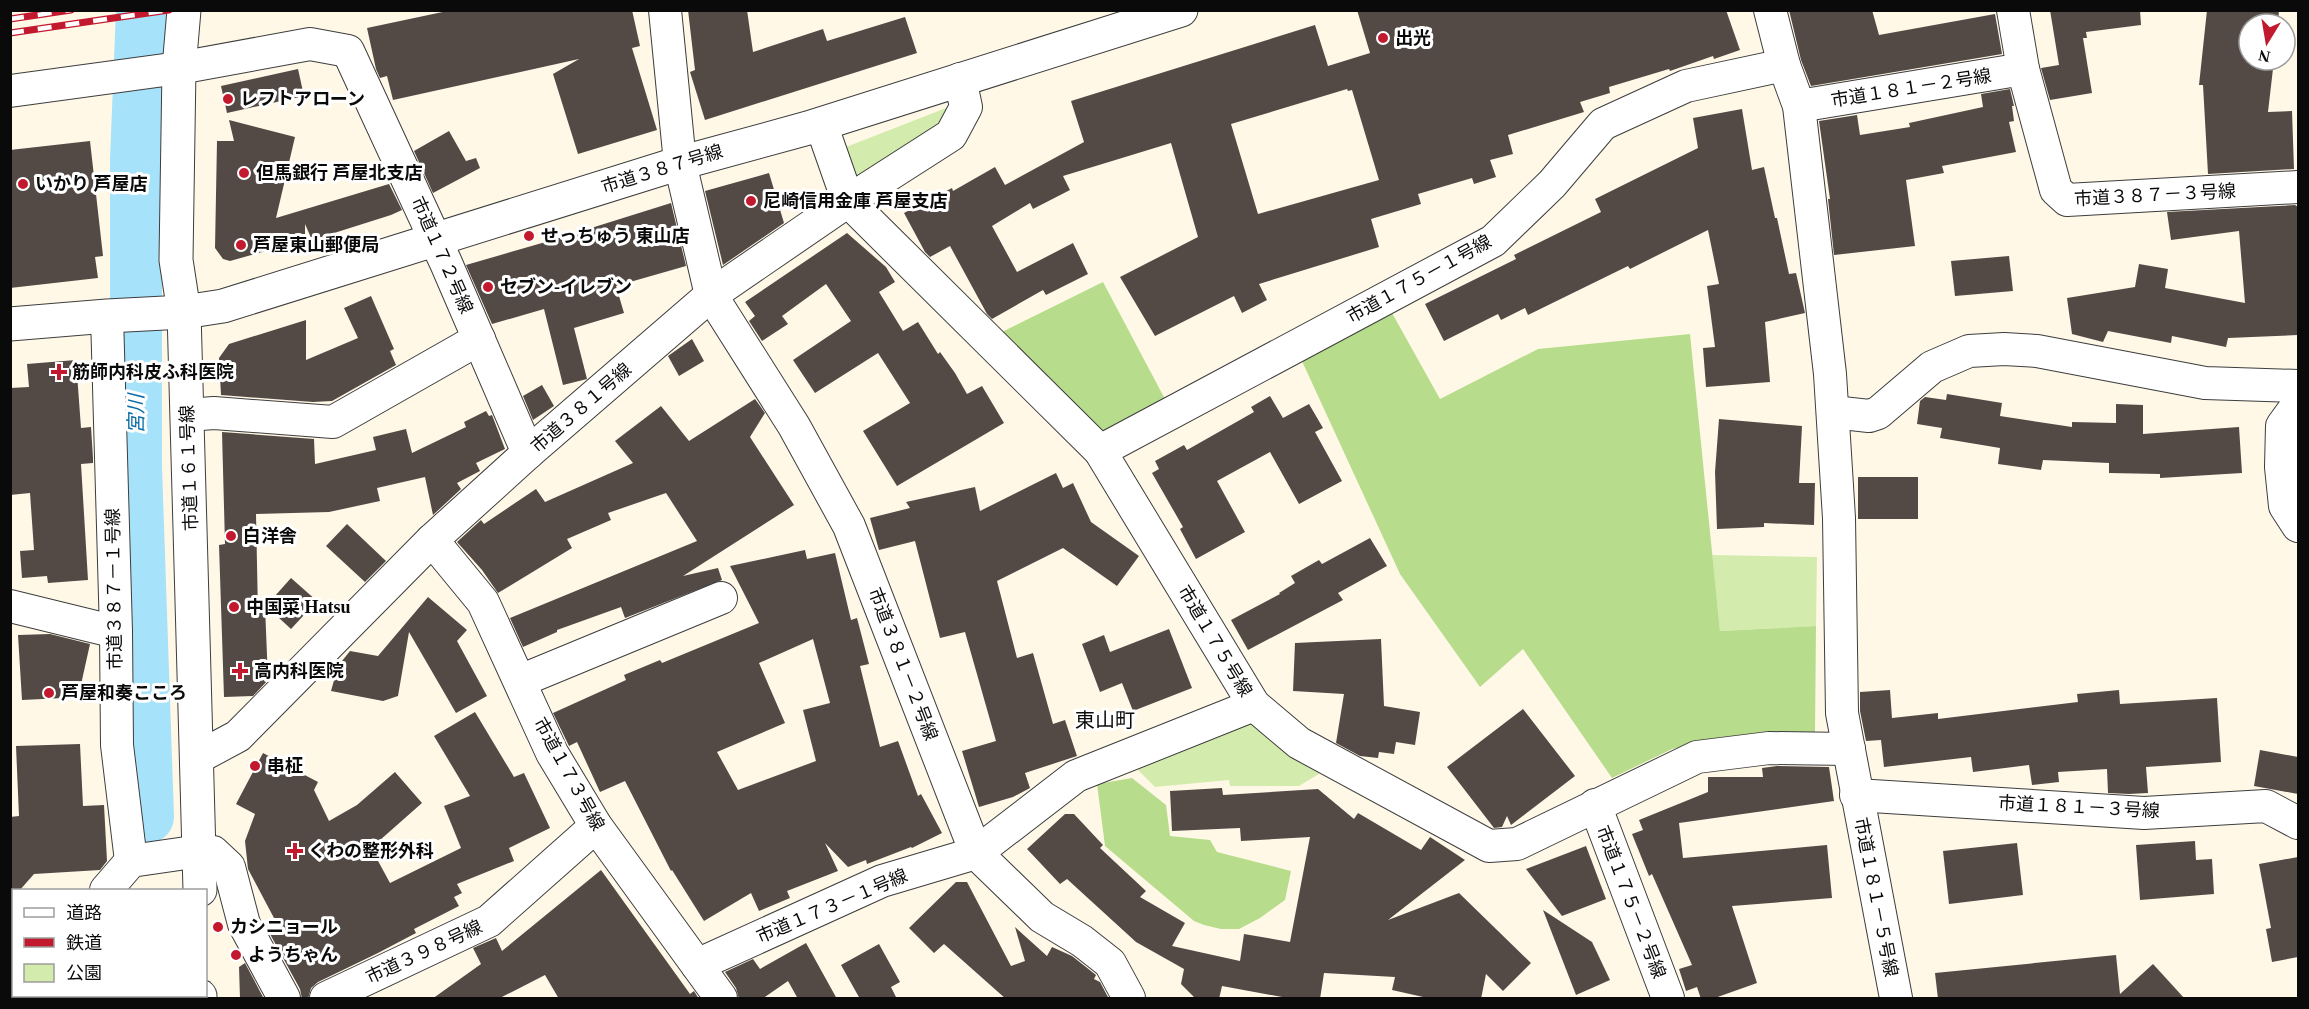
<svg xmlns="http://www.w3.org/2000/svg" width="2309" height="1009" viewBox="0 0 2309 1009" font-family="'Times New Roman','Noto Sans JP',serif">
	<rect width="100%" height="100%" fill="#fff8e7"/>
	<!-- green -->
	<g fill="#d3ecae">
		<polygon points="946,108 948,116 946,123 861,177 853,176 846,147"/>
		<polygon points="1712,555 1817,557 1816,626 1720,631"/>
		<polygon points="1248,721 1322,772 1299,786 1230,786 1229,780 1155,787 1134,766"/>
	</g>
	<!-- forest -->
	<g fill="#b7dd8c">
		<polygon points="1103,282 1166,401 1099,435 996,335"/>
		<polygon points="1392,313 1440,399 1538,349 1690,334 1720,631 1816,626 1815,732 1722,737 1672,749 1612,778 1523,649 1480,687 1400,574 1301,359"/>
		<polygon points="1132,778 1166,805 1170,836 1210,840 1217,852 1291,871 1285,900 1260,918 1239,929 1221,929 1204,925 1194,921 1105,846 1097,784"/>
	</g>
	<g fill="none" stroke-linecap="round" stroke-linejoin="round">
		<!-- river -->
		<polyline stroke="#a7e2fb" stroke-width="52" points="142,10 136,160 136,467 148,817"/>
	</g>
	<!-- building -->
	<g fill="#534a46" fill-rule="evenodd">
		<polygon points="452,10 632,10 640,46 632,48 657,130 578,154 553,74 579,59 393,100 387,76 380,78 376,69 367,28"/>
		<polygon points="688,10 747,10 753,52 823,29 827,41 905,17 917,53 705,120 690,72 695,70"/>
		<path d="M1357 10H1726L1740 50 1714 59 1713 56 1670 71 1669 69 1609 87 1610 93 1580 102 1584 112 1508 135 1513 154 1490 160 1496 177 1474 184 1472 178 1418 194 1421 204 1371 219 1379 247 1259 284 1267 300 1242 313 1234 296 1155 336 1120 277 1198 237 1171 143 1063 176 1070 190 1033 209 1030 203 992 226 1017 272 1073 243 1088 274 1046 295 1043 290 992 319 987 314 950 246 930 257 925 252 904 213 952 188 953 191 995 167 1005 185 1084 142 1071 101 1315 25 1328 66 1370 53ZM1347 89 1348 91 1352 90 1379 180 1258 214 1231 124Z"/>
		<polygon points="1789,10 1872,10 1879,35 1995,14 2002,54 1811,86 1801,60"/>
		<polygon points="2050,10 2140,10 2141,25 2086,32 2087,38 2083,38 2092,93 2050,100 2041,68 2059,65"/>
		<polygon points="2207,10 2279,10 2278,24 2249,24 2249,60 2274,60 2268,112 2292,111 2294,169 2208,174 2203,85 2199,85"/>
		<polygon points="298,69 304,96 227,113 221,86"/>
		<polygon points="2010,89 2014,106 2012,106 2014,121 2009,122 2016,152 1942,166 1944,173 1906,180 1915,246 1834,255 1828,199 1830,199 1819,121 1857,115 1860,135 1910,127 1909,123 1983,107 1981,94"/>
		<polygon points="1742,109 1752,170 1764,167 1775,218 1777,218 1789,274 1796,273 1805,313 1765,322 1770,382 1706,387 1703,348 1715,347 1707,286 1719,284 1708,230 1630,269 1628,266 1528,315 1525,308 1501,320 1498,314 1444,341 1425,304 1516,259 1514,255 1601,212 1595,199 1698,148 1693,118"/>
		<polygon points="229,120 295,137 276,218 389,184 402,210 391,215 312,240 305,224 305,240 230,261 223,259 215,248 217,141 234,141"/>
		<polygon points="449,131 466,161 476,158 480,168 433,193 414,151"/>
		<polygon points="90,141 103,256 95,257 98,278 10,288 10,150"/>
		<polygon points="769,173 784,223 723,265 705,191"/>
		<polygon points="671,203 686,266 616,286 624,313 574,328 587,379 563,385 544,309 492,324 466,265 556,239"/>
		<polygon points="2295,205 2298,207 2298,335 2228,338 2226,347 2172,336 2171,343 2108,331 2103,342 2072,334 2067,298 2135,287 2139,264 2168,269 2165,288 2245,303 2239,231 2171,240 2167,212"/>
		<polygon points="847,233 886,267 895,282 879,292 903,331 918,322 938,354 940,352 955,373 967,394 982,386 1004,423 897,486 863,431 910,403 878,353 815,393 793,360 851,321 826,284 782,316 788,324 762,341 749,321 755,316 745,302"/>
		<polygon points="2009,256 2013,291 1955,296 1951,261"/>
		<polygon points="371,296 394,349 390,351 396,365 332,401 313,402 221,395 219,358 229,344 306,320 306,360 358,338 344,308"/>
		<polygon points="692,339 704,361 679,376 668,356"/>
		<polygon points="76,360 81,428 91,427 93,458 93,463 81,464 88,580 48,583 47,576 22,578 20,551 34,550 30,493 10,495 10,388 29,387 27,364"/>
		<polygon points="542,385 554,406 533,420 523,396"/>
		<polygon points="1947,394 2002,403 2000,416 2072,427 2072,422 2116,423 2116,404 2143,405 2143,434 2239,427 2242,473 2160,478 2160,474 2109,473 2109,463 2043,460 2041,470 1998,464 2000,448 1940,438 1942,428 1917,424 1920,401 1925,397 1946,400"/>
		<polygon points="1270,396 1283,418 1309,404 1323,428 1315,432 1342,481 1299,504 1270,452 1217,481 1245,532 1196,559 1180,529 1183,527 1152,473 1159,469 1155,461 1184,445 1187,450 1254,412 1251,407"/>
		<polygon points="755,399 765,413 750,437 794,505 683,576 718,568 722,580 625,618 621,607 557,630 557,632 523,647 510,618 697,541 666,493 608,513 611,520 567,539 572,548 498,593 482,570 457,542 481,520 484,524 536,489 545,502 633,463 615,441 661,406 689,441"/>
		<polygon points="486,411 489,416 492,415 505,449 476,463 480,471 457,483 461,489 433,515 425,477 377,488 380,501 329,512 256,514 258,614 265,606 268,680 253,696 224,697 219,545 225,544 222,432 314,439 315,464 376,450 373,437 406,429 412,453 466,427 464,422"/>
		<polygon points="1719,419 1802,426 1799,483 1815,483 1814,525 1764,523 1764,527 1717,529 1715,472"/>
		<polygon points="1056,473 1063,488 1073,483 1091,522 1139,556 1117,586 1063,548 997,581 1017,658 1033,653 1053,724 1065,720 1077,756 1025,773 1030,788 1013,797 979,807 962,751 996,741 965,632 940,638 915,541 879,550 870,518 910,508 906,502 975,487 980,511"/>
		<rect x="1858" y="477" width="60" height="42"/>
		<polygon points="347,524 386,561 365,582 326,546"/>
		<polygon points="1370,538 1387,566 1338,593 1343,600 1248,650 1231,620 1280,594 1279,593 1295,583 1291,576 1319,560 1322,564"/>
		<path d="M805 550 807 559 835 553 851 620 857 618 869 664 860 666 880 747 898 741 918 796 921 794 942 833 912 848 911 847 867 864 866 860 848 867 825 843 838 871 787 891 790 898 759 911 751 893 704 921 672 870 671 871 625 781 600 792 577 742 569 746 553 713 626 680 624 675 660 660 662 663 759 623 730 566ZM813 639 830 703 803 710 816 761 738 790 717 752 785 723 759 663Z"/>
		<polygon points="291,578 317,601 291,629 266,606"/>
		<polygon points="428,597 467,630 457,641 487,696 456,713 409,632 398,696 383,701 331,691 338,666 350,651 378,656"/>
		<polygon points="1169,629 1192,688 1133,711 1122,683 1100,692 1082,644 1104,635 1110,652"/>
		<polygon points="50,634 90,644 82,680 84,697 22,700 18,635"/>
		<polygon points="1381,639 1384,706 1420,712 1415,745 1396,742 1394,754 1379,752 1378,758 1360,756 1336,743 1344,694 1293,691 1295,643"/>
		<polygon points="1890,690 1892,718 1938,713 1938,719 2078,702 2077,694 2119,690 2120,704 2217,698 2221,762 2146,767 2148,793 2129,794 2108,793 2107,769 2058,772 2059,782 2032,785 2029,765 1973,772 1971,757 1884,767 1881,740 1866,741 1860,711 1860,692"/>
		<polygon points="1523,709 1575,776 1511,825 1507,816 1502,827 1494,828 1447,767"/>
		<polygon points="475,712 514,777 524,773 550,828 509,848 514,861 457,884 462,893 454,897 459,906 414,929 416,933 378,953 318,982 311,988 308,999 302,999 300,989 264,923 274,918 248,869 245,841 255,814 236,804 263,753 318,782 314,790 329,821 357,805 395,772 422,803 371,848 390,883 461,848 444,806 470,796 434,736"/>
		<polygon points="80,744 83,806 104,805 107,861 100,870 34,874 19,891 14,891 14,897 10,900 10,817 19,816 16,746"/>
		<polygon points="2260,750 2298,757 2298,794 2254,786"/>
		<polygon points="1777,766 1829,767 1834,801 1679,823 1683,858 1827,845 1832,898 1732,906 1757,983 1712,999 1701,999 1697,987 1686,991 1679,969 1692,965 1652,874 1649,876 1632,834 1643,830 1639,820 1708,792 1708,777 1763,777 1762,768"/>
		<polygon points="1222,788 1223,795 1318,789 1354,819 1358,813 1421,850 1430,837 1465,860 1388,920 1459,893 1531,963 1503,991 1486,974 1481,999 1432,999 1392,990 1395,977 1324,973 1320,999 1293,999 1222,986 1219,999 1196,999 1181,984 1184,969 1136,942 1067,879 1060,884 1027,849 1065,814 1074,814 1103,845 1100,848 1146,891 1140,897 1185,923 1172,946 1240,961 1244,934 1290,942 1310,837 1241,841 1240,828 1172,831 1170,791"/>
		<polygon points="2195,841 2196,860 2212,859 2214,894 2140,900 2136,845"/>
		<polygon points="2017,843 2023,895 1949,904 1943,851"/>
		<polygon points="1586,846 1606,899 1562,916 1526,869"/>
		<polygon points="2298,857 2298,957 2272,962 2266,929 2271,928 2259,864"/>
		<polygon points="601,870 690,994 694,991 699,999 559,999 545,975 498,999 432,999 481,964 473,948 496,938 502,951"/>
		<polygon points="956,882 967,882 1011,966 1025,961 1015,927 1047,956 1052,947 1072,956 1096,975 1094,979 1100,982 1109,999 1006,999 944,944 934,953 909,928"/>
		<polygon points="1543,910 1592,942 1610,980 1576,995"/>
		<polygon points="806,943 837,999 798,999 788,981 762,999 739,999 736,988 725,972 753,959 760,969"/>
		<polygon points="879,944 900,982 891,987 897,999 860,999 841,965"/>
		<polygon points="2116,955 2120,994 2153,964 2185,999 1938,999 1935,973"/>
		<polygon points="245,963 264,999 240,999 239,967"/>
	</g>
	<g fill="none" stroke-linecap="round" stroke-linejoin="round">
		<!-- minor casing -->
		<g stroke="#3d3d3d" stroke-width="34">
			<g id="minor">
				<polyline points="665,10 680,163 711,295 794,426 849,526 976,853 1042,917 1082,941 1110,963 1129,998"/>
				<polyline points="1770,10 1784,65 1799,106 1830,374 1839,518 1842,713 1896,998"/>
				<polyline points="2013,10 2023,69 2056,190 2067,200 2298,187"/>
				<polyline points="10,91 179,68 310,44 348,51 446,263 528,453"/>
				<polyline points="1799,106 2023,69"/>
				<polyline points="821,124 848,201 1100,451 1254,705 1299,743 1489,846 1517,844 1697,757 1769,748 1849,749"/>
				<polyline points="107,316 116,632 117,745 131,861"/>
				<polyline points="2298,404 2282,426 2281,467 2285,506 2298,526"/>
				<polyline points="1833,412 1869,416 1878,413 1932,367 1969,351 2004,349 2037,351 2205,383 2298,386"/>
				<polyline points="187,415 214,413 333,422 479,339"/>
				<polyline points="1100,451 1493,241 1552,184 1603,124 1686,86 1784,65"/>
				<polyline points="432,540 483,602 552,753 596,826 721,998"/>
				<polyline points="10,606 116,632"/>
				<polyline points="520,681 721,598"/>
				<polyline points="197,758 238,736 432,540 528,453 711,295 848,201 951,135 966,107 960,79"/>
				<polyline points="1856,795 2144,813 2266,806 2298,823"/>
				<polyline points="1595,805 1668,998"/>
				<polyline points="106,890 131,861 200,851 213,852 229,867 244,924 284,998"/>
				<polyline points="697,965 882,881 976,853 1076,776 1254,705"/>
				<polyline points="11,998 14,996"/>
				<polyline points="326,998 489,921 596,826"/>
			</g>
		</g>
		<!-- tertiary casing -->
		<g stroke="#3d3d3d" stroke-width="35">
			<g id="tertiary">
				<polyline points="184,10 179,68 176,260 184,312 200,890"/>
				<polyline points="10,324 107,316 184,312 223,306 680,163 808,128 1181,10"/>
				<polyline points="200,998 200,996"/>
			</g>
		</g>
		<!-- minor -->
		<use href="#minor" stroke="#fff" stroke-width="32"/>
		<!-- tertiary -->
		<use href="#tertiary" stroke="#fff" stroke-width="33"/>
		<!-- rail casing -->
		<g stroke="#c3192e" stroke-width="7">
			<g id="rail">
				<polyline points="10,19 71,10"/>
				<polyline points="10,33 169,10"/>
			</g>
		</g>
		<!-- rail -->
		<use href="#rail" stroke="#fff" stroke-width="4.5" stroke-dasharray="14" stroke-linecap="butt"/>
	</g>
	<!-- markers -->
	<g fill="#c3192e" stroke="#fff" stroke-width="2">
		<circle cx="1383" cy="38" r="6"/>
		<circle cx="228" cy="99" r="6"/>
		<circle cx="244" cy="173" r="6"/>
		<circle cx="23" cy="184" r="6"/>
		<circle cx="751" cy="201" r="6"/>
		<circle cx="529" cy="236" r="6"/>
		<circle cx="241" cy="245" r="6"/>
		<circle cx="488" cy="287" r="6"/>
		<path d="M56 363h6v6h6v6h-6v6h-6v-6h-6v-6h6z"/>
		<circle cx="231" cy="536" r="6"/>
		<circle cx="234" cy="607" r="6"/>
		<path d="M237 662h6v6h6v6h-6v6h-6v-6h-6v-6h6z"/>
		<circle cx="49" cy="693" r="6"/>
		<circle cx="255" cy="766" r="6"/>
		<path d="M292 842h6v6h6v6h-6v6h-6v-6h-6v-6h6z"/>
		<circle cx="218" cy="927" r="6"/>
		<circle cx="236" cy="955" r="6"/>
	</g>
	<g text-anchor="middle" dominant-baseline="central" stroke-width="6" stroke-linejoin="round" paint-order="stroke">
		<!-- poi labels -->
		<g font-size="18" font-weight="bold" fill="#0a0a0a" stroke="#fff" text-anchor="start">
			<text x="1395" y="38">出光</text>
			<text x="240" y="99">レフトアローン</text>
			<text x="256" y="173">但馬銀行 芦屋北支店</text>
			<text x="35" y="184">いかり 芦屋店</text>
			<text x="763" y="201">尼崎信用金庫 芦屋支店</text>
			<text x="541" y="236">せっちゅう 東山店</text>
			<text x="253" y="245">芦屋東山郵便局</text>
			<text x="500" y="287">セブン-イレブン</text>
			<text x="72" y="372">筋師内科皮ふ科医院</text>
			<text x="243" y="536">白洋舎</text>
			<text x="246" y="607">中国菜 Hatsu</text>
			<text x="254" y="671">高内科医院</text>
			<text x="61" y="693">芦屋和奏こころ</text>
			<text x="267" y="766">串柾</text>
			<text x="308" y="851">くわの整形外科</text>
			<text x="230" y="927">カシニョール</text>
			<text x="248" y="955">ようちゃん</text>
		</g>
		<!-- street labels -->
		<g font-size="18" fill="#0a0a0a" stroke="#fff">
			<text transform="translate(1911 88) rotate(-9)">市道１８１－２号線</text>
			<text transform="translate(662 169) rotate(-17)">市道３８７号線</text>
			<text transform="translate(2155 195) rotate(-3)">市道３８７－３号線</text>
			<text transform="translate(442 255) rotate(66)">市道１７２号線</text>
			<text transform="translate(1419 279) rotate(-29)">市道１７５－１号線</text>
			<text transform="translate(581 408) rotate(-41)">市道３８１号線</text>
			<text transform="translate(189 468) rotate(-92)">市道１６１号線</text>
			<text transform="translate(114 589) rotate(-91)">市道３８７－１号線</text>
			<text transform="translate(1215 641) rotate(59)">市道１７５号線</text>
			<text transform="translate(903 664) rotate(69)">市道３８１－２号線</text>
			<text transform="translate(569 774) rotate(61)">市道１７３号線</text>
			<text transform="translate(2079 807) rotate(3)">市道１８１－３号線</text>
			<text transform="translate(1876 897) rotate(79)">市道１８１－５号線</text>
			<text transform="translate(1631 902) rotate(69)">市道１７５－２号線</text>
			<text transform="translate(832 906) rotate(-23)">市道１７３－１号線</text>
			<text transform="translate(424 952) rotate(-25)">市道３９８号線</text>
		</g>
		<!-- water labels -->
		<g font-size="20" font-style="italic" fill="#0c6ca3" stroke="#fff">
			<text transform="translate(136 414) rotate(-90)">宮川</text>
		</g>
		<!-- neighbourhood labels -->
		<g font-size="20" fill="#0a0a0a" stroke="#fff">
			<text x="1105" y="720">東山町</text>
		</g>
	</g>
	<!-- border -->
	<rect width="2309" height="1009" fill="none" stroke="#0a0a0a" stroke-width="24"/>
	<!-- legend -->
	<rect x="12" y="889" width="195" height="108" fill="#ffffff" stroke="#9d9d9d" stroke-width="1.5"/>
	<rect x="24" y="908" width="30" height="9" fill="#ffffff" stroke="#9d9d9d" stroke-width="1.5"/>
	<text x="66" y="919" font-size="18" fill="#0a0a0a">道路</text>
	<rect x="24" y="938" width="30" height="9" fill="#c3192e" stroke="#9d9d9d" stroke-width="1.5"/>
	<text x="66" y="949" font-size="18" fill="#0a0a0a">鉄道</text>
	<rect x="24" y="964" width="30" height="18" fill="#d3ecae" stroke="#9d9d9d" stroke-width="1.5"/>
	<text x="66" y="979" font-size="18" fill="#0a0a0a">公園</text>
	<!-- north arrow -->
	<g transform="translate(2267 42) rotate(191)"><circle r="28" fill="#ffffff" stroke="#9d9d9d" stroke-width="1.5"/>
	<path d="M0-4.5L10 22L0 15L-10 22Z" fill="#c3192e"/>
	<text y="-9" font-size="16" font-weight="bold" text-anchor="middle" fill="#0a0a0a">N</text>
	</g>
</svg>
